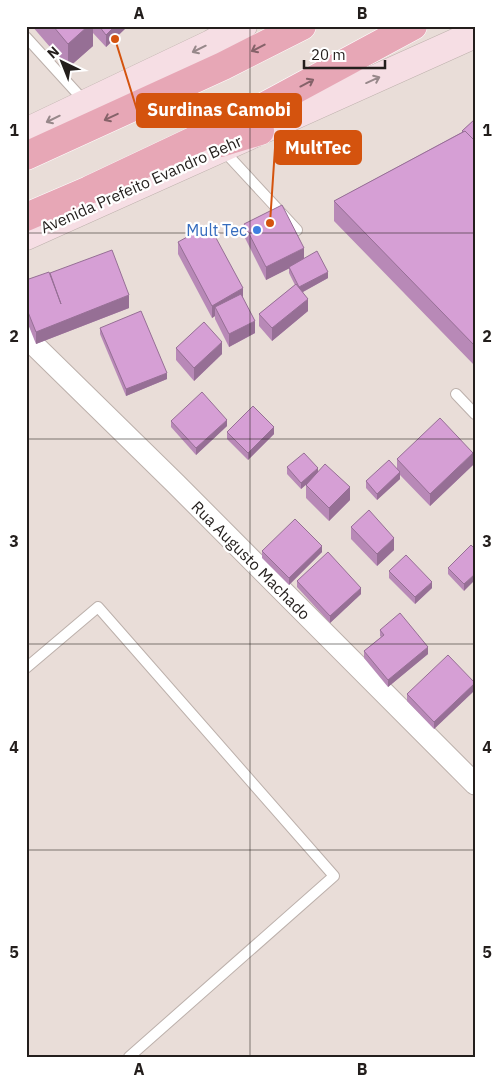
<svg xmlns="http://www.w3.org/2000/svg" width="501" height="1083" viewBox="0 0 501 1083" font-family="'IBM Plex Sans',sans-serif">
	<rect width="100%" height="100%" fill="#e9ddd8"/>
	<g fill="none" stroke-linecap="round" stroke-linejoin="round">
		<!-- service casing -->
		<g stroke="#bcb0ab" stroke-width="12">
			<g id="service">
				<polyline points="26,37 86,103"/>
				<polyline points="223,150 297,230"/>
				<polyline points="456,394 475,414"/>
				<polyline points="26,668 98,607 334,876 129,1057"/>
			</g>
		</g>
		<!-- minor casing -->
		<g stroke="#bcb0ab" stroke-width="23">
			<polyline id="minor" points="26,337 176,484 475,784"/>
		</g>
		<!-- secondary casing -->
		<g stroke="#bcb0ab" stroke-width="29">
			<g id="secondary">
				<polyline points="26,132 211,44 243,26"/>
				<polyline points="26,236 475,34"/>
			</g>
		</g>
		<!-- trunk casing -->
		<g stroke="#fff" stroke-width="29">
			<g id="trunk">
				<polyline points="220,143 260,131"/>
				<polyline points="26,156 223,66 302,26"/>
				<polyline points="26,217 89,190 250,114 413,26"/>
			</g>
		</g>
		<!-- service -->
		<use href="#service" stroke="#fff" stroke-width="10"/>
		<!-- minor -->
		<use href="#minor" stroke="#fff" stroke-width="21"/>
		<!-- secondary -->
		<use href="#secondary" stroke="#f6dee4" stroke-width="28"/>
		<!-- trunk -->
		<use href="#trunk" stroke="#e7a7b6" stroke-width="28"/>
	</g>
	<!-- wall -->
	<g fill="#b889b7">
		<polygon points="32,26 128,26 106,47 93,33 93,46 68,68"/>
		<polygon points="475,119 475,366 334,221 334,201 462,132 462,131"/>
		<polygon points="244,224 304,259 328,278 303,292 308,311 272,341 259,326 259,314 295,285 289,273 289,268 266,280 244,236"/>
		<polygon points="178,242 243,298 255,333 229,347 215,319 215,316 212,318 178,254"/>
		<polygon points="50,273 129,308 36,344 26,319 26,280 50,277"/>
		<polygon points="100,328 167,379 126,396 100,334"/>
		<polygon points="176,348 222,354 194,381 176,360"/>
		<polygon points="171,421 227,426 196,455 171,427"/>
		<polygon points="227,432 274,434 248,460 227,439"/>
		<polygon points="397,459 473,465 430,506 400,475 400,479 377,500 366,488 366,481 397,468"/>
		<polygon points="287,467 318,472 350,500 329,521 306,498 306,485 307,484 301,489 287,474"/>
		<polygon points="351,527 394,550 377,566 351,539"/>
		<polygon points="475,549 464,591 448,574 448,568"/>
		<polygon points="262,551 322,552 289,585 262,558"/>
		<polygon points="389,571 432,588 415,604 389,578"/>
		<polygon points="297,581 361,594 330,623 297,587"/>
		<polygon points="380,630 428,654 388,687 364,658 364,651 381,637 380,636"/>
		<polygon points="475,683 475,690 434,729 407,701 407,694"/>
		<polygon points="475,760 475,770 473,768 473,761"/>
	</g>
	<!-- shaded-wall -->
	<g fill="#966f95">
		<polygon points="88,26 93,26 93,46 68,68 68,44"/>
		<polygon points="115,26 128,26 106,47 106,35"/>
		<polygon points="304,248 304,261 266,280 266,267"/>
		<polygon points="328,272 328,278 299,294 299,287"/>
		<polygon points="243,288 243,301 215,307 215,316 212,318 212,306"/>
		<polygon points="129,295 129,308 36,344 36,332"/>
		<polygon points="308,299 308,311 272,341 272,328"/>
		<polygon points="255,321 255,333 229,347 229,334"/>
		<polygon points="222,342 222,354 194,381 194,368"/>
		<polygon points="167,373 167,379 126,396 126,389"/>
		<polygon points="227,420 227,426 196,455 196,448"/>
		<polygon points="274,427 274,434 248,460 248,453"/>
		<polygon points="473,453 473,465 430,506 430,494"/>
		<polygon points="318,468 318,474 301,489 301,483"/>
		<polygon points="400,472 400,479 377,500 377,494"/>
		<polygon points="350,487 350,500 329,521 329,508"/>
		<polygon points="394,538 394,550 377,566 377,554"/>
		<polygon points="322,546 322,552 289,585 289,578"/>
		<polygon points="475,574 475,580 464,591 464,584"/>
		<polygon points="432,582 432,588 415,604 415,597"/>
		<polygon points="361,588 361,594 330,623 330,616"/>
		<polygon points="428,647 428,654 388,687 388,680"/>
		<polygon points="475,683 475,690 434,729 434,722"/>
	</g>
	<!-- building -->
	<g fill="#d69fd5" stroke="#966f95">
		<polygon points="53,26 88,26 68,44"/>
		<polygon points="99,26 115,26 106,35"/>
		<polygon points="475,119 475,141 465,131 464,132 462,131"/>
		<polygon points="465,131 475,141 475,346 334,201"/>
		<polygon points="282,205 304,248 266,267 244,224"/>
		<polygon points="209,225 243,288 212,306 178,242"/>
		<polygon points="112,250 129,295 36,332 26,307 26,280 49,272 61,304 50,273"/>
		<polygon points="317,251 328,272 299,287 289,267"/>
		<polygon points="296,284 308,299 272,328 259,314"/>
		<polygon points="241,294 255,321 229,334 215,307"/>
		<polygon points="141,311 167,373 126,389 100,328"/>
		<polygon points="204,322 222,342 194,368 176,348"/>
		<polygon points="202,392 227,420 196,448 171,421"/>
		<polygon points="253,406 274,427 248,453 227,432"/>
		<polygon points="440,418 473,453 430,494 397,459"/>
		<polygon points="304,453 318,468 301,483 287,467"/>
		<polygon points="389,460 400,472 377,494 366,481"/>
		<polygon points="325,464 350,487 329,508 306,485"/>
		<polygon points="369,510 394,538 377,554 351,527"/>
		<polygon points="295,519 322,546 289,578 262,551"/>
		<polygon points="471,545 475,549 475,574 464,584 448,568"/>
		<polygon points="328,552 361,588 330,616 297,581"/>
		<polygon points="406,555 432,582 415,597 389,571"/>
		<polygon points="400,613 428,647 388,680 364,651 384,635 380,630"/>
		<polygon points="448,655 475,683 434,722 407,694"/>
	</g>
	<!-- one-way arrows -->
	<defs><path id="oneway-shaft" d="M-6 0H5M1.5-3L5.5 0L1.5 3" fill="none" stroke-width="1.6" stroke-linecap="round" stroke-linejoin="round" transform="scale(1.25)"/></defs>
	<g stroke="#856269">
		<use href="#oneway-shaft" transform="translate(258 48) rotate(153)"/>
		<use href="#oneway-shaft" transform="translate(307 83) rotate(-28)"/>
		<use href="#oneway-shaft" transform="translate(111 117) rotate(155)"/>
	</g>
	<g stroke="#97888a">
		<use href="#oneway-shaft" transform="translate(199 49) rotate(154)"/>
		<use href="#oneway-shaft" transform="translate(373 80) rotate(-24)"/>
		<use href="#oneway-shaft" transform="translate(53 119) rotate(154)"/>
	</g>
	<!-- grid -->
	<path fill="none" stroke="#231e1c" stroke-width="1" stroke-opacity="0.55" d="M250 26V1057M26 233H475M26 439H475M26 644H475M26 850H475"/>
	<!-- markers -->
	<circle fill="#3f7fe0" stroke="#fff" stroke-width="2" cx="257" cy="230" r="5"/>
	<g text-anchor="middle" dominant-baseline="central" stroke-width="4.5" stroke-linejoin="round" paint-order="stroke">
		<!-- street labels -->
		<g font-size="16" fill="#231e1c" stroke="#fff">
			<text transform="translate(141 184) rotate(-24)">Avenida Prefeito Evandro Behr</text>
			<text transform="translate(251 560) rotate(45)">Rua Augusto Machado</text>
		</g>
		<!-- shop labels -->
		<g font-size="16" fill="#366cbe" stroke="#fff" text-anchor="end">
			<text x="247" y="230">Mult Tec</text>
		</g>
	</g>
	<!-- callouts -->
	<path fill="none" stroke="#d4530e" stroke-width="2" d="M115 39L137 110M270 223L275 148"/>
	<g fill="#d4530e" stroke="#fff" stroke-width="2">
		<circle cx="115" cy="39" r="5"/>
		<circle cx="270" cy="223" r="5"/>
	</g>
	<g fill="#d4530e" stroke="#d4530e" stroke-width="2">
		<rect x="137" y="94" width="164" height="33" rx="5"/>
		<rect x="275" y="131" width="86" height="33" rx="5"/>
	</g>
	<g font-size="18" text-anchor="middle" font-weight="bold" fill="#fff">
		<text x="219" y="116">Surdinas Camobi</text>
		<text x="318" y="154">MultTec</text>
	</g>
	<!-- border -->
	<rect width="501" height="1083" fill="none" stroke="#ffffff" stroke-width="55"/>
	<!-- north arrow -->
	<g transform="translate(62 62) rotate(317)" stroke="#ffffff" stroke-width="4" paint-order="stroke">
	<path d="M0-4L9 19L0 12L-9 19Z" fill="#231e1c"/>
	<text y="-8" font-size="14" font-weight="bold" text-anchor="middle" fill="#231e1c">N</text>
	</g>
	<!-- scale -->
	<path d="M304 60v8h81v-8" fill="none" stroke="#231e1c" stroke-width="2.5"/>
	<text x="311" y="60" font-size="15" fill="#231e1c" stroke="#ffffff" stroke-width="4" paint-order="stroke">20 m</text>
	<rect x="28" y="28" width="446" height="1028" fill="none" stroke="#231e1c" stroke-width="2"/>
	<g font-size="16" text-anchor="middle" font-weight="bold" fill="#231e1c">
		<text x="139" y="19">A</text>
		<text x="362" y="19">B</text>
		<text x="14" y="136">1</text>
		<text x="487" y="136">1</text>
		<text x="14" y="342">2</text>
		<text x="487" y="342">2</text>
		<text x="14" y="547">3</text>
		<text x="487" y="547">3</text>
		<text x="14" y="753">4</text>
		<text x="487" y="753">4</text>
		<text x="14" y="958">5</text>
		<text x="487" y="958">5</text>
		<text x="139" y="1075">A</text>
		<text x="362" y="1075">B</text>
	</g>
</svg>
